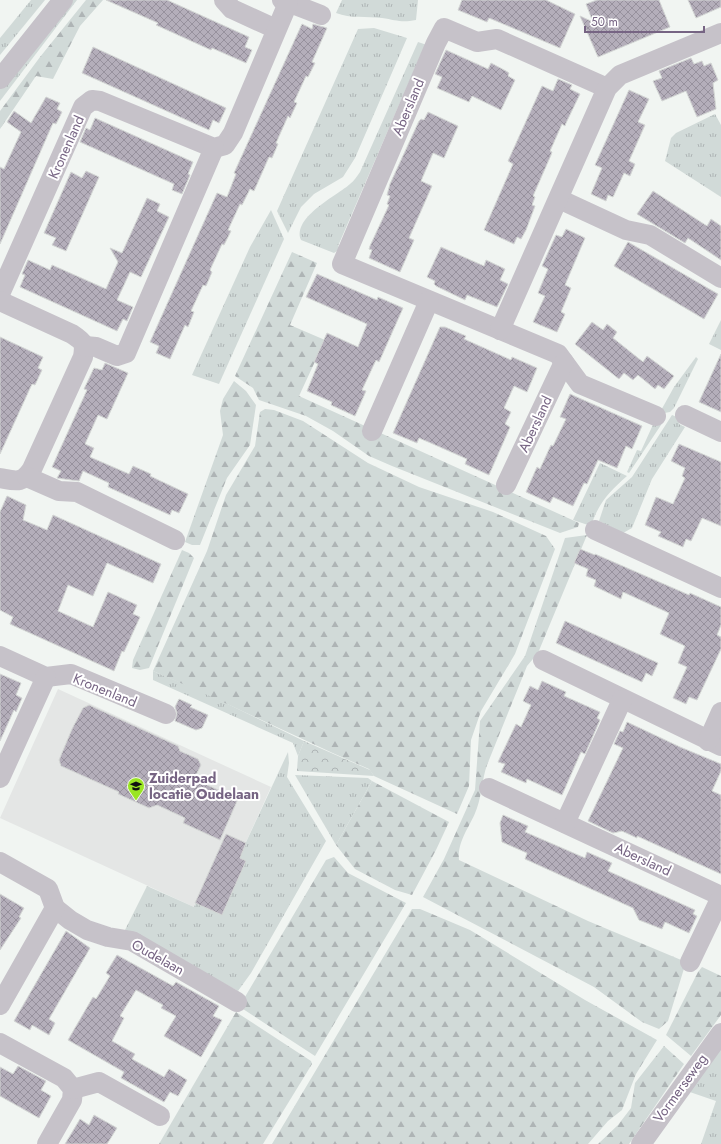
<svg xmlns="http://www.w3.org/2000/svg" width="721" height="1144" viewBox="0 0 721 1144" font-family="Jost,sans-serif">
	<defs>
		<pattern id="grass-tufts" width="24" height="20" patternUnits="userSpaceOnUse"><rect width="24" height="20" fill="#d1dad8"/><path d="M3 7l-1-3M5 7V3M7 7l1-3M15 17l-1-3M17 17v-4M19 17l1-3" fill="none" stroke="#aeb4b5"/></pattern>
		<pattern id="forest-firs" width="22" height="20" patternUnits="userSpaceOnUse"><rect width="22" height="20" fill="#d1dad8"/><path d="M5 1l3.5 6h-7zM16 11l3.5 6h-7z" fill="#aeb4b5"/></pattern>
		<pattern id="park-crowns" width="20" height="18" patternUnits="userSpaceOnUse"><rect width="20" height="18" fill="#d1dad8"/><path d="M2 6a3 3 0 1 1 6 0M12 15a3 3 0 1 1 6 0" fill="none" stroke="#aeb4b5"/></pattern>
		<pattern id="building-cross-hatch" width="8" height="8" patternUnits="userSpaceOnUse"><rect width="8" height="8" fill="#b4aeba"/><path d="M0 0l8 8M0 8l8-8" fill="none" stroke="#97919d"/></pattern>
	</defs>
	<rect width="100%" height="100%" fill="#f1f5f2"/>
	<!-- built -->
	<polygon fill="#e4e6e5" points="58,689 271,787 241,853 223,844 194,907 0,818"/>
	<!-- grass -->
	<g fill="url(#grass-tufts)">
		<polygon points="31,0 45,0 0,55 0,38"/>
		<polygon points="68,0 77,0 0,101 0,84"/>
		<path d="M342 0H418L416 20C401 23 396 20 382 18 366 16 351 19 336 13Z"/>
		<polygon points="374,28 407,38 355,158 343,177 314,194 301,207 288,233 277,211 358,29"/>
		<path d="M418 42 430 46 421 54 338 246 340 249 334 253 301 240C292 217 338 195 350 184 354 181 357 176 360 172Z"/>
		<polygon points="715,114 721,125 721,197 665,161 671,138 676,133"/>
		<polygon points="271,210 284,239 219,384 192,375 250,247"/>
		<polygon points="721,320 721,350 709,344"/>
		<polygon points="696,357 698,359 674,408 670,412 659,414 674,387"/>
		<polygon points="672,415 682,419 679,424 685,427 652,479 632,528 623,533 599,521 606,500 632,477"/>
		<polygon points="656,418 663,422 629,473 627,472 637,450 641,451"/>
		<path d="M600 463 627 476C609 492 599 502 591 526L573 520Z"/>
		<polygon points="153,671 201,691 304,741 298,756 293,743 153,680"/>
		<polygon points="288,752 289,763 287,777 326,841 251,973 238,991 125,930 147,886 194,907 223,844 241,853"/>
		<polygon points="295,775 368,778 372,781 336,845"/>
		<polygon points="721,1040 721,1144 701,1144 716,1101 684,1090"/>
	</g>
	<!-- forest -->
	<g fill="url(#forest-firs)">
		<polygon points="86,0 103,0 80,26 53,79 36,76 0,129 0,111 40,57"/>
		<polygon points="292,252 317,263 290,325 325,340 299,396 579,523 578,527 560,533 392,466 369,456 333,431 306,416 259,400 253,388 235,376"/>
		<polygon points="234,381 246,391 256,405 250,445 227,478 200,545 192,545 185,542 223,435 220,411 223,399"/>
		<path d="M265 409 274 410 303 421 368 463 419 487 493 512 546 536 555 549 515 654 481 711 471 740 469 786 457 814 374 776 369 769C297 738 226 702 153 671L207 551 226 495 255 446 260 412Z"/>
		<path d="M587 535 538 653 527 666 487 765C482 779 482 794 477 808 471 826 457 840 459 860L588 921 686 962 668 1021 659 1029 642 1022 594 987 423 897 444 859 475 790 480 721 525 656 565 538Z"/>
		<polygon points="182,550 189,553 194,558 149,668 140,670 132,668 133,660"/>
		<polygon points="372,781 449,822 436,850 412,895 395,890 355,869 336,845"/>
		<polygon points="334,857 348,873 406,903 315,1056 243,1009 242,1002 326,860"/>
		<polygon points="412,909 420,909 470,930 585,1000 657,1040 636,1074 622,1110 608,1121 588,1144 272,1144"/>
		<polygon points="702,967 721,976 721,1015 691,1056 666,1035 698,972"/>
		<polygon points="236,1012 311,1061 312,1064 263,1144 159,1144"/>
		<polygon points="664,1046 684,1064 629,1144 598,1144 618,1125 631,1108 635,1083"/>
	</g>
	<!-- park -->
	<polygon fill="url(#park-crowns)" points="304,741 370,770 374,776 297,771 298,756"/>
	<!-- building -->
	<g fill="url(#building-cross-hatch)" stroke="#d4d7d5">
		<polygon points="106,0 167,0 249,37 245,47 252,50 246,63 212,48 211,50 156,25 158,23"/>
		<polygon points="462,0 546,0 575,14 560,48 489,18 487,22 458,10"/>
		<polygon points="597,0 659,0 670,27 598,57 580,16 593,22 586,4"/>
		<polygon points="688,0 721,0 721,7 696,18"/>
		<polygon points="302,24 312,29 313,24 327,28 312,62 315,63 308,77 306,76 294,102 297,103 290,118 288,116 276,143 278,144 272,158 269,157 254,191 250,189 242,205 240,204 228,230 231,231 224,245 222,244 210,270 212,272 206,286 203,285 191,311 194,312 188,327 185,325 170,359 156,353 159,346 150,342 217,193 227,197 236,174 234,173"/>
		<polygon points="93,47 226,108 219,123 213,120 209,130 82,73"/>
		<polygon points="446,50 488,69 491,63 506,71 509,73 508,76 515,80 501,110 472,96 469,102 437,88 442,77 435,74"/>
		<polygon points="691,58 694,64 702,61 704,66 711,63 718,80 713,83 716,109 697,117 686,91 662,101 653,81 662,78 659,71"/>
		<polygon points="558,79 572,85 570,89 580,94 566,123 565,126 562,124 550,151 552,152 551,155 533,196 535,197 532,205 535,206 526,230 521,239 517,237 514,244 484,230 513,164 508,161 542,86 553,91"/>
		<polygon points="629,90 649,99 638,122 645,125 629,161 635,164 630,176 624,173 613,197 608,195 606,201 591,194 602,168 595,165"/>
		<polygon points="46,97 60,103 57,109 62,112 56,124 53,123 0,244 0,167 4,169 21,132 7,122 14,111 31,123"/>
		<polygon points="428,112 458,126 444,158 433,153 421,181 432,186 409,238 414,240 400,272 369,258 372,250 369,249 370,246 389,205 387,204 390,196 387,195 390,184 419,121 421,119 424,120"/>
		<polygon points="95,118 193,162 188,174 190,175 182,194 172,190 174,184 80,142 86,128 90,130"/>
		<polygon points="86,171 99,177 66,251 52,245 56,238 44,233 71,172 82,178"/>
		<polygon points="653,191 707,226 711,219 721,226 721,260 688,238 685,243 637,214"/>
		<polygon points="147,198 160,204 157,211 169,217 141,277 130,272 117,300 133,307 127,321 123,319 117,331 20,287 25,275 22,274 28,260 50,270 52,265 106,289 118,262 110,248 122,253"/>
		<polygon points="566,229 585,238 565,285 571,288 561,312 565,314 557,332 533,322 545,296 538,293 548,269 542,266 556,235 562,237"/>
		<polygon points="628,242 718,294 704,319 614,266"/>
		<polygon points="441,247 484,266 486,260 505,269 500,280 508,284 497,307 467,295 465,300 436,286 434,284 435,281 427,277"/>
		<polygon points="317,274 377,300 378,297 403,308 379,362 376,360 362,390 366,391 355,416 331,405 332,402 307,391 318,364 314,362 327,333 358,347 367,324 306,297"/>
		<polygon points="592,322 603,330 607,324 617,332 613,338 643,362 647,356 674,376 664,389 658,385 655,389 638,375 633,380 624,373 619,379 575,344"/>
		<polygon points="440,327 445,327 466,336 464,339 511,360 512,357 537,368 527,392 514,386 504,408 511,412 505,424 510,427 489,475 465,464 467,459 433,444 419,438 417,443 393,433"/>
		<polygon points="0,337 43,357 38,368 42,370 35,385 32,384 0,454"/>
		<polygon points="721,354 721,412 699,402"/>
		<polygon points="105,363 128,373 107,419 98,415 85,444 94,448 90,457 129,474 133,466 151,474 150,476 188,494 179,513 172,510 170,515 108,487 109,483 83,471 79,481 57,478 61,471 52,467 87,390 84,389 94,368 102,370"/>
		<polygon points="570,394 642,426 632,449 626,446 617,468 598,460 587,484 584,483 573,506 553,497 550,503 526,492 537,467 540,469 551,445 553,446 566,419 560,417"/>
		<polygon points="679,444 721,462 721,526 702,518 691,541 686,539 683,547 658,536 661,532 645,525 656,497 673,504 685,478 682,476 685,468 671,461"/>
		<polygon points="7,496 26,505 23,520 47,530 53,515 161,564 153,583 107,563 93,596 68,585 58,611 93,627 108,592 137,605 133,614 140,617 124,652 122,651 114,671 10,624 13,617 0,610 0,512"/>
		<polygon points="580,549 595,555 595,554 689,595 690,593 721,607 721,625 717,635 721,637 721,649 697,700 689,697 686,704 673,698 687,667 678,663 685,646 660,634 669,613 623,592 621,599 594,586 596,580 586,576 588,569 574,563"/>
		<polygon points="565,621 658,663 652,676 646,673 642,682 556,643"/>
		<polygon points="0,674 21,683 16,695 22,698 16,712 14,710 0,741"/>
		<polygon points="542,681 566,692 564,696 600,712 597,718 600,720 585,754 581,752 562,795 527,779 526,783 501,772 505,764 498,762 516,724 521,727 531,705 523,701 530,686 538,690"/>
		<polygon points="179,699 192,705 190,707 208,715 202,728 196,730 175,721 177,713 175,707"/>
		<polygon points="89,705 178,746 180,751 198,759 201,765 194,779 238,799 220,840 183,823 185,818 157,805 149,808 118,794 119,792 61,766 59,760 72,729 83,708"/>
		<polygon points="627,722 680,747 721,764 721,771 712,791 721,795 721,874 637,836 637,838 622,831 613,833 588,821 623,748 614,744 620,731 623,732"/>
		<polygon points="503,815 528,826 525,832 585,858 587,852 612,863 608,871 695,910 693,914 697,916 689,933 665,922 662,929 639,920 633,908 525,859 527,853 502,842 500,823"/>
		<polygon points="226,834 246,843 240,858 246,861 222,915 195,903"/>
		<polygon points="0,894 24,908 19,917 21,918 0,950"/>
		<polygon points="66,931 90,948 49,1019 55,1023 49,1035 32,1025 30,1030 14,1021"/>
		<polygon points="117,955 173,986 176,982 219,1006 213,1016 222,1020 201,1057 164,1036 176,1016 161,1008 163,1005 136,990 120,1016 124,1018 112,1041 135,1054 132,1059 164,1077 169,1069 187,1080 178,1096 170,1092 164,1102 121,1078 124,1072 68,1040 93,997 96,999 110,976 106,973"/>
		<polygon points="18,1066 46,1081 41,1090 51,1096 39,1118 0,1096 0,1067 13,1074"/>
		<polygon points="94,1115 117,1128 107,1144 65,1144 80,1119 89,1125"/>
	</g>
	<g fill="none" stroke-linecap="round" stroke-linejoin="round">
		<!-- minor -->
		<g stroke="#c6c2c9" stroke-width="20">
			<polyline points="224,0 232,9 276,29"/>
			<polyline points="282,0 321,15"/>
			<polyline points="0,79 63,0"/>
			<polyline points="607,88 497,39 477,42 444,28 436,43 342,264 558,354 580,384 656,416"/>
			<polyline points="559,199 626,230 650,235 721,278"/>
			<polyline points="0,294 83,107 92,100 100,101 214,148 225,145 233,133 288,3"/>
			<path d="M0 301 72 334C84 342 85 343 83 357L32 469C22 484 16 481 0 478"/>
			<polyline points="500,330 607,88 620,75 721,33"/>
			<polyline points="85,346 96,347 117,356 126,353 214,148"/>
			<polyline points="685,415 721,432"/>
			<polyline points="372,431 429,301"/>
			<polyline points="27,477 59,491 77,492 175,540"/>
			<polyline points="506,485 564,362"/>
			<polyline points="595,530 721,588"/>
			<polyline points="0,656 46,677 71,674 166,714"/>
			<polyline points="543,660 721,746"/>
			<polyline points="708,741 721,712"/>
			<polyline points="0,778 46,677"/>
			<polyline points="489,788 721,896"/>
			<polyline points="565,823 622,700"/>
			<polyline points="0,862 48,889 55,908 70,920 87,930 108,937 132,941 237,1002"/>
			<polyline points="690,962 721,897"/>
			<polyline points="0,1005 55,908"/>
			<polyline points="0,1043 64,1078 73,1089 72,1100 47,1144"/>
			<polyline points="73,1089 99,1082 160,1116"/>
			<polyline points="641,1144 721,1033"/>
		</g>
	</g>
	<!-- icons -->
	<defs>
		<g id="school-pin" transform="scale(0.9)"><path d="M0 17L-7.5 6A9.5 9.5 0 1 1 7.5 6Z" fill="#9ae522" stroke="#fff"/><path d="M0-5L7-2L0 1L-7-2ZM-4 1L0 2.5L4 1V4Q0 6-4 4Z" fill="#111"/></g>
	</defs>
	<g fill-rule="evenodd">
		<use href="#school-pin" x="136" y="786"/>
	</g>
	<g text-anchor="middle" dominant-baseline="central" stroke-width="4" stroke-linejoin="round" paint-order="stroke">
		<!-- street labels -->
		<g font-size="14" fill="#766483" stroke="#fff">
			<text transform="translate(408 107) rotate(-67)">Abersland</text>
			<text transform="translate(66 147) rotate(-66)">Kronenland</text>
			<text transform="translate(535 424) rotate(-65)">Abersland</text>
			<text transform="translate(105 690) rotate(22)">Kronenland</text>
			<text transform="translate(643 859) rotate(25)">Abersland</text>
			<text transform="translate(158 957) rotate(29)">Oudelaan</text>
			<text transform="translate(680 1088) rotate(-54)">Vormerseweg</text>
		</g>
		<!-- poi labels -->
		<g font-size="14" font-weight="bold" fill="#766483" stroke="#fff" text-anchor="start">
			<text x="149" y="778">Zuiderpad<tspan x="149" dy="16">locatie Oudelaan</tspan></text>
		</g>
	</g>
	<!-- scale -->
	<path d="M585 26v6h119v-6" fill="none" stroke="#766483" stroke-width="2"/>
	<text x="591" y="26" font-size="12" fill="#766483" stroke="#ffffff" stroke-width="3" paint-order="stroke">50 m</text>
</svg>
